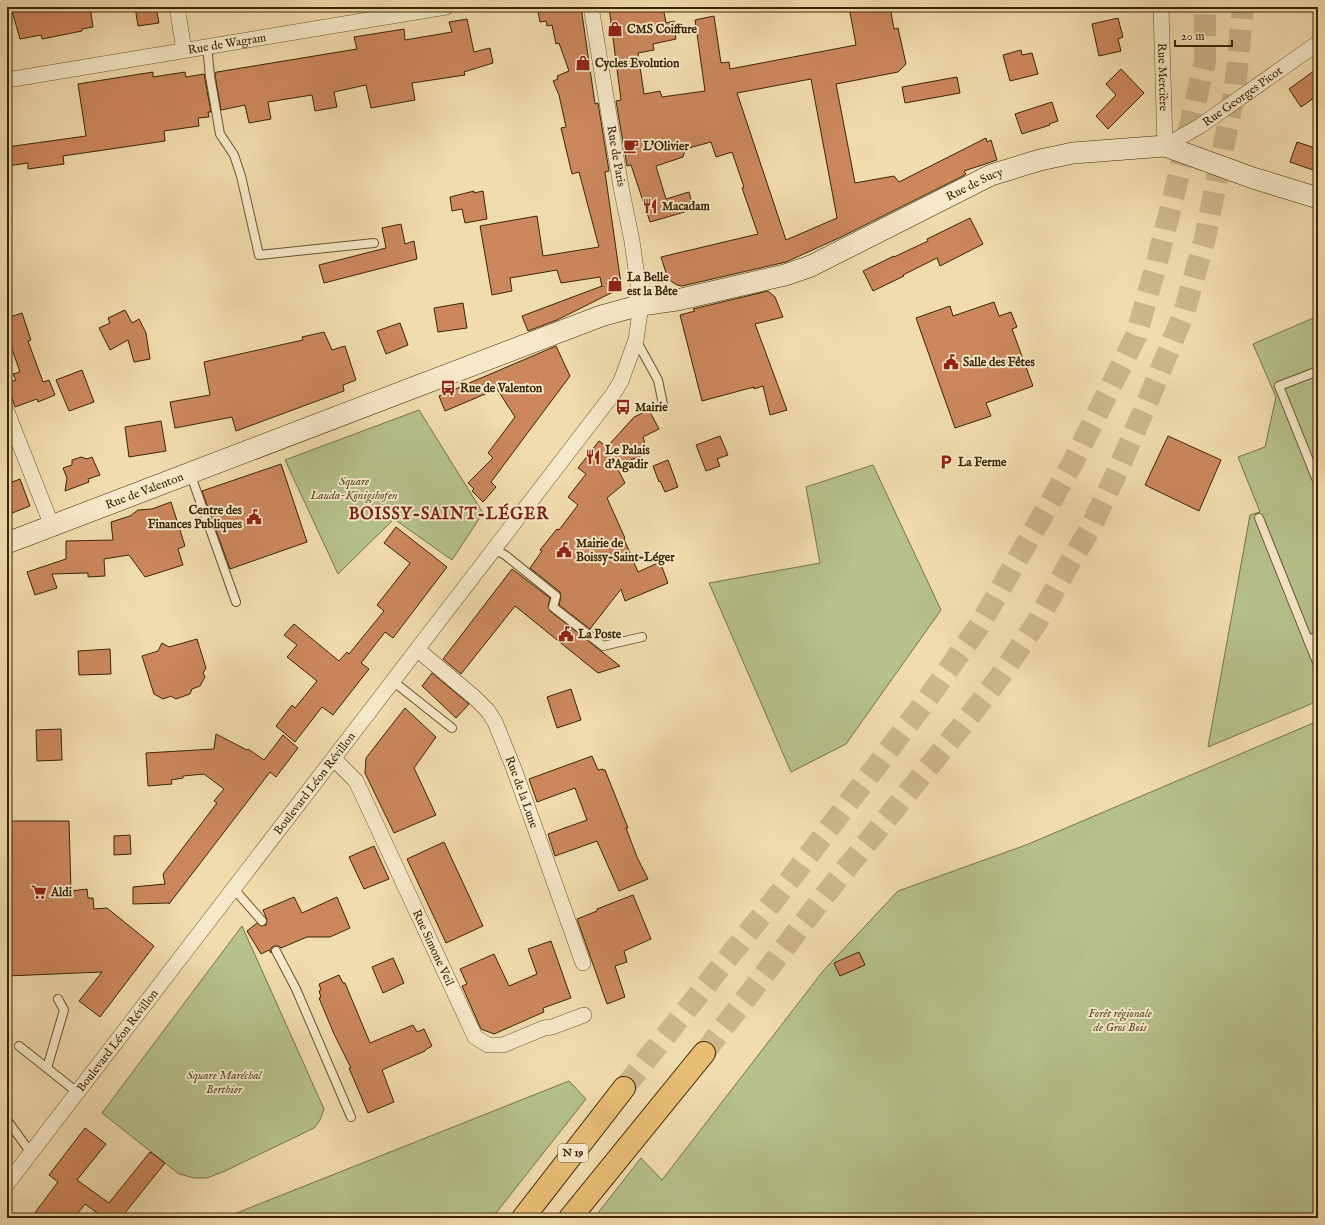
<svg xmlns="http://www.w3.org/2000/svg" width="1325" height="1225" viewBox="0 0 1325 1225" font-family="'IM FELL English',serif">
	<rect width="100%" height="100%" fill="#f1dcad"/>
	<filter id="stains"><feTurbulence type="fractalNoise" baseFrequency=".005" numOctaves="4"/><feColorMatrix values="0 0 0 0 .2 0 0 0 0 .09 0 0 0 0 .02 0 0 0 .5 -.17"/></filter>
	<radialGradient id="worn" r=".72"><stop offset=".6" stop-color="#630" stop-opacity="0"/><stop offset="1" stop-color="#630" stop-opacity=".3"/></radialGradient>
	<!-- green -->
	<g fill="#b6c18d" stroke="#787349">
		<polygon points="1318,316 1318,701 1208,747 1250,515 1260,512 1238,457 1265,447 1276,397 1253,344"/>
		<polygon points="419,410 483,513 452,560 394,519 338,574 285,460"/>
		<polygon points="873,465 941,610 846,744 791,772 709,583 820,563 806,487"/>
		<polygon points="1318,721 1318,1218 594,1218 641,1158 662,1180 823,971 898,891 1026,845"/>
		<polygon points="242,926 324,1109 320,1120 314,1128 225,1171 207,1178 194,1178 179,1174 102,1113"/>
		<polygon points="569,1081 586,1099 492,1218 224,1218"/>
	</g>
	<!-- building -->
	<g fill="#cc875d" stroke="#3a2505" fill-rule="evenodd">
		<polygon points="27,7 90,7 93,27 82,29 82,31 42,39 41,35 20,39 12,11"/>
		<polygon points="135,7 156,7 159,23 138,26"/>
		<polygon points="537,7 581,7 595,104 598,103 609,171 605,172 621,284 619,289 557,320 528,331 522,316 602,286 602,287 600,277 561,283 557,270 510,278 512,291 492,295 480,226 537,216 543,256 599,247 579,172 572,174 561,128 566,127 559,95 553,81 558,79 557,76 569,71 559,43 556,44 552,25 547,26 546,21 540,22"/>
		<path d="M609 7H663L666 23 674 21 676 39 653 44 654 50 638 53 644 94 660 91 662 97 705 91 695 20 714 16 721 63 729 62 730 69 856 45 849 7H890L894 29 898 28 906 64 898 72 836 84 855 183 894 176 899 182 986 138 987 142 991 140 997 160 964 171 966 174 963 176 841 237 786 262 682 286 677 285 668 279 661 257 758 234 742 188 744 187 732 152 716 157 711 142 685 149 683 157 656 166 666 199 689 192 693 206 688 208V211L650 222 631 165 627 166 616 101 621 100ZM811 79 837 218 786 240 737 93Z"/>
		<polygon points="1118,18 1123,37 1118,39 1121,51 1099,56 1092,24"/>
		<polygon points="467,19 474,52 490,48 493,63 464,72 465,75 412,83 415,100 371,108 366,85 334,92 337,107 315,111 312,95 268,102 271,119 249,123 245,105 221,110 215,75 215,73 217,72 357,49 354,37 404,29 405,40 452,32 449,22"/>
		<polygon points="1021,50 1022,55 1032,53 1038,74 1010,81 1003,55"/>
		<polygon points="1318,68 1318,95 1301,107 1289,89"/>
		<polygon points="1121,69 1144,93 1108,129 1096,116 1116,95 1106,84"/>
		<polygon points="153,72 153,77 185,72 186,77 204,74 211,112 208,112 209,117 198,118 199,126 164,131 165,141 63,156 64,164 28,169 28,163 7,166 7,147 86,136 78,84"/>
		<polygon points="957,77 960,93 905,103 902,87"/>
		<polygon points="1052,102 1058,121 1049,124 1050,125 1022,134 1015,114"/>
		<polygon points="1297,142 1318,149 1318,168 1314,167 1313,170 1290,162"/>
		<polygon points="474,191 474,193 483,191 487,219 465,223 462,209 452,211 450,197"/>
		<polygon points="970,218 983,244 940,266 937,258 903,275 904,276 873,291 863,271 894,256 894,257 928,241 927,239"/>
		<polygon points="401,224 405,244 414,241 417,259 324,283 319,265 386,248 382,228"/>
		<polygon points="768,291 775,297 783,317 755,324 787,410 770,415 763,386 754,389 754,387 702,401 680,315 695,311 693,309"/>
		<polygon points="994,302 999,316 1011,312 1017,327 1012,329 1033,386 986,403 991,416 955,428 916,318 950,306 953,316"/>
		<polygon points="463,303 467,328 438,332 434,308"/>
		<polygon points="125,310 132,323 139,319 146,333 150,359 134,362 128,340 110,350 99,328 110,323 108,318"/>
		<polygon points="22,313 31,340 28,341 43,382 49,380 55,395 38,402 37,399 15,407 7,383 16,380 13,374 20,372 7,335 7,318"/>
		<polygon points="400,323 408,345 386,354 377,331"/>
		<polygon points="324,332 332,350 345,346 356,380 343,385 344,391 236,431 232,417 175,428 170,402 210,395 204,362 303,340 302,337"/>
		<polygon points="556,346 570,376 491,482 496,487 483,502 472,491 474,489 468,483 493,458 488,453 515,417 497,389 445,411 439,396"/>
		<polygon points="82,370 94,402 69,411 56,380"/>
		<polygon points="649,410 659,429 643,437 648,453 616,466 625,483 607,498 625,538 624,539 638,572 660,562 668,583 625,601 621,589 590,629 559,605 561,597 560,592 530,568 542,551 540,550 557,529 559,530 578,505 568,497 586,474 578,468 599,441 607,447 634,417"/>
		<polygon points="161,421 166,451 129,457 125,427"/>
		<polygon points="720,436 728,455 717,459 720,466 706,471 696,445"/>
		<polygon points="1168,436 1221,460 1199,511 1145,485"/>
		<polygon points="81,457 87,459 92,457 100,475 88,479 89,482 65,491 67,478 63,468 72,465 72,460"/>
		<polygon points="668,460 678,487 665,492 660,481 659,482 653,466"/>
		<polygon points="281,464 307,542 230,569 202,491"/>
		<polygon points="20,479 30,506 7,515 7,484"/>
		<polygon points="171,502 185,546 178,549 183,565 145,577 129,555 104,559 105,576 88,577 88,573 52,574 57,588 35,595 27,572 66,559 66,541 113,540 111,522 130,516 138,510 152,509"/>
		<polygon points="396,527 447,567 393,638 385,632 361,663 369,669 333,715 322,707 295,742 276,726 292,705 295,708 317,681 287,657 297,645 284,635 294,624 339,661 347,652 349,654 384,611 377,605 410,563 384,543"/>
		<polygon points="512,569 550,598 548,606 550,611 620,666 598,673 515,606 461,674 443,659"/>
		<polygon points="197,639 206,668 203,673 205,677 200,686 192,689 190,694 176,699 171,696 163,699 154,694 142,656 158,651 162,643 169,647"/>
		<polygon points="110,649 111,674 79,675 78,651"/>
		<polygon points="432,673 469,704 456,718 422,686"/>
		<polygon points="571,689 581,720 557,728 547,697"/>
		<polygon points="405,708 436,737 414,768 436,815 394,833 365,773 366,758"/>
		<polygon points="61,729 62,760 37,761 36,730"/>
		<polygon points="216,734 247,750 248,749 264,760 283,735 298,748 276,777 270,772 169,904 169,903 133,904 133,887 165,884 163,874 217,803 214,801 224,789 204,774 183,776 183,778 171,780 172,784 148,786 146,753 214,749"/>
		<polygon points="592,756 598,770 603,769 603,770 605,770 628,828 626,828 637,857 648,879 619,891 597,841 555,856 548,834 587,820 575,788 537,802 529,779"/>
		<polygon points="7,821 69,821 71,891 87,889 88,898 93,898 94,909 107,908 154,946 100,1017 79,1001 102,972 7,976"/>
		<polygon points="130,835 131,854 114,855 114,836"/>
		<polygon points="444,842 483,926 446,943 407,859"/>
		<polygon points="374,846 389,879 364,889 349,857"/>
		<polygon points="633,895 651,939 624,951 627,962 615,966 625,997 607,1004 577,919 597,911 597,909"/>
		<polygon points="294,897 302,913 337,897 350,928 330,937 307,937 281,948 279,946 274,946 271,948 271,953 269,950 261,954 247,931 257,923 261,926 266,925 267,920 263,910"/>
		<polygon points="551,941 571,998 543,1008 544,1012 494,1034 481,1029 462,986 467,984 460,969 494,954 509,986 537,974 528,949"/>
		<polygon points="859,952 865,965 840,976 834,963"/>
		<polygon points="393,958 404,983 383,993 372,967"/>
		<polygon points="339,975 343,983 345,983 370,1043 413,1025 417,1032 424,1029 432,1046 425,1050 425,1051 382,1070 394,1102 368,1113 349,1068 351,1068 334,1034 319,998 321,997 319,991 321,990 319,984"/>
		<polygon points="85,1128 106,1144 77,1180 109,1203 150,1152 165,1163 124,1214 130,1218 97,1218 100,1215 85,1204 74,1218 31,1218 58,1182 49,1175"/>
	</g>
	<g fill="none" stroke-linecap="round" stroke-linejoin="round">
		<!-- trunk-tunnel -->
		<g stroke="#ccb78b" stroke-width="22" stroke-dasharray="22 11" stroke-linecap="butt">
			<polyline points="704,1053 828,891 961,727 999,678 1037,622 1066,569 1090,529 1118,470 1149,398 1184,313 1205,238 1235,89 1243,7"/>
			<polyline points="624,1088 782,890 928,698 979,626 1071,466 1136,336 1157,262 1174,195 1205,61 1205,7"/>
		</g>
		<!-- service casing -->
		<g stroke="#68532f" stroke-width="10">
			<g id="service">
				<polyline points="207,46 210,76 220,134 234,155 241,176 259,255 374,243"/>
				<polyline points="636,340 658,380 663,404"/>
				<polyline points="1318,371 1279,386 1318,483"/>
				<polyline points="190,473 236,602"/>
				<polyline points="1259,518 1318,665"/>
				<polyline points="495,550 505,555 556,596 553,607 603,646 642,637"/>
				<polyline points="1308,640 1318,636"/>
				<polyline points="394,682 452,728"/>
				<polyline points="234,889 262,921"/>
				<polyline points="276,951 296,989 351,1117"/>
				<polyline points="19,1046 77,1092"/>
				<polyline points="47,1068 64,1010 58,999"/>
				<polyline points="7,1120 31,1153"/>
			</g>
		</g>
		<!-- minor casing -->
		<g stroke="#68532f" stroke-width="16">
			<g id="minor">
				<polyline points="177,7 184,50"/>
				<path id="s1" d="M1161 7 1165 146 1200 126 1318 43"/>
				<path id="s2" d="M7 80 446 7"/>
				<polyline points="7,412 52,526"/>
				<path id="s3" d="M418 650 474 697 488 711 495 722 514 769 583 963"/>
				<path id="s4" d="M334 759 356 781 475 1037 488 1045H503L544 1028 552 1027 584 1015"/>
				<path id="s5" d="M7 1184 613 394 621 381 636 340 641 305 632 241 621 187 591 7"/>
			</g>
		</g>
		<!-- secondary casing -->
		<g stroke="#3a2505" stroke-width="22">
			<g id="secondary">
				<path id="s6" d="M7 543 601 316 641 305 677 300 785 275 811 266 991 175 1040 160 1073 153 1165 146 1253 178 1318 198"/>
			</g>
		</g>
		<!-- trunk casing -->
		<g stroke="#3a2505" stroke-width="24">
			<g id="trunk">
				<polyline points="523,1218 624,1088"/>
				<polyline points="570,1218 704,1053"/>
			</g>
		</g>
		<!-- service -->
		<use href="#service" stroke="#f6e8ca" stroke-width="8"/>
		<!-- minor -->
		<use href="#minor" stroke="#f6e8ca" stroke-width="15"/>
		<!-- secondary -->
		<use href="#secondary" stroke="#f6e8ca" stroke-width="21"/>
		<!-- trunk -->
		<use href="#trunk" stroke="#e8be76" stroke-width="22"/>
	</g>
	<!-- icons -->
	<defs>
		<g id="shop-bare" transform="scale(1.2)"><path d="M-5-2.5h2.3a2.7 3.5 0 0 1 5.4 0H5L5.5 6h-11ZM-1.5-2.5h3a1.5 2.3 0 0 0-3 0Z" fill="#8f2418" stroke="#f6e8ca" stroke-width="2.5" paint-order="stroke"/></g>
		<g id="cafe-bare" transform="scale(1.2)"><path d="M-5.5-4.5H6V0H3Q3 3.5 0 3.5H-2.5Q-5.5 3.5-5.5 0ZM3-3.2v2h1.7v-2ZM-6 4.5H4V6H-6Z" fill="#8f2418" stroke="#f6e8ca" stroke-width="2.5" paint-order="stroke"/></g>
		<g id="restaurant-bare" transform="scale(1.2)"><path d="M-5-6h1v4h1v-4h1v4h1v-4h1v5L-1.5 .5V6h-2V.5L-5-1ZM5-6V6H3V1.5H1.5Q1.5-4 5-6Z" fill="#8f2418" stroke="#f6e8ca" stroke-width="2.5" paint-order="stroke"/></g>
		<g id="civic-bare" transform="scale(1.2)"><path d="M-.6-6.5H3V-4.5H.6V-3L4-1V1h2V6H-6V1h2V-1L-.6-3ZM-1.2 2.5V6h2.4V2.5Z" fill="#8f2418" stroke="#f6e8ca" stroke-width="2.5" paint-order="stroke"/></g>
		<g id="bus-bare" transform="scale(1.2)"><path d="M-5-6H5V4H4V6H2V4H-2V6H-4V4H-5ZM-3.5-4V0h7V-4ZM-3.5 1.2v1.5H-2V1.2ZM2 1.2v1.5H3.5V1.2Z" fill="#8f2418" stroke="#f6e8ca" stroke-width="2.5" paint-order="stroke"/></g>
		<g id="parking-bare" transform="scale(1.2)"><path d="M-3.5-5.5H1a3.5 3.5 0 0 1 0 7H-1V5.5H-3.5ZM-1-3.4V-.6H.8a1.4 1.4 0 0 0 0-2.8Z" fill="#8f2418" stroke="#f6e8ca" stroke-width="2.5" paint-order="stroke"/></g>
		<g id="supermarket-bare" transform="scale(1.2)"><path d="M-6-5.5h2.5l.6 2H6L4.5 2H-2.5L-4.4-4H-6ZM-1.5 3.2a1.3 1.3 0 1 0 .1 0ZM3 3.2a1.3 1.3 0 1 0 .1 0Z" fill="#8f2418" stroke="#f6e8ca" stroke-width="2.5" paint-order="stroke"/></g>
	</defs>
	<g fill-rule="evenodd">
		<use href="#shop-bare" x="615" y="29"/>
		<use href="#shop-bare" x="583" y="63"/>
		<use href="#cafe-bare" x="631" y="146"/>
		<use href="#restaurant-bare" x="650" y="206"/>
		<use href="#shop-bare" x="615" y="284"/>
		<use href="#civic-bare" x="951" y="362"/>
		<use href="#bus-bare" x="448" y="388"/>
		<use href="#bus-bare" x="623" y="407"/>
		<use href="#restaurant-bare" x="593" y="457"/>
		<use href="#parking-bare" x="946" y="462"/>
		<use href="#civic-bare" x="254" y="517"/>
		<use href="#civic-bare" x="564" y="550"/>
		<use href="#civic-bare" x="566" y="634"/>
		<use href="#supermarket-bare" x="39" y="892"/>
	</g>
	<g text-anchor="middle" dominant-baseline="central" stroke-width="4" stroke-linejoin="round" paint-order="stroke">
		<!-- shield labels -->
		<rect fill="#f6e8ca" stroke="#726040" stroke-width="1" x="558" y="1144" width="30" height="18" rx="3"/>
		<g font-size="11" font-weight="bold" fill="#3a2505">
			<text x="573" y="1153">N 19</text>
		</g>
		<!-- poi labels -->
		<g font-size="12" font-weight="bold" fill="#3a2505" stroke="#f6e8ca" text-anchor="start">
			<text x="627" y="29">CMS Coiffure</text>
			<text x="595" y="63">Cycles Evolution</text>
			<text x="643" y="146">L'Olivier</text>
			<text x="662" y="206">Macadam</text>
			<text x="627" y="277">La Belle<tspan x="627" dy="14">est la Bête</tspan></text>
			<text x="963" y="362">Salle des Fêtes</text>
			<text x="460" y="388">Rue de Valenton</text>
			<text x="635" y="407">Mairie</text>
			<text x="605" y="450">Le Palais<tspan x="605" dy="14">d'Agadir</tspan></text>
			<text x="958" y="462">La Ferme</text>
			<text x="242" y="510" text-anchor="end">Centre des<tspan x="242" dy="14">Finances Publiques</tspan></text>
			<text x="576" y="543">Mairie de<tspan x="576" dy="14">Boissy-Saint-Léger</tspan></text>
			<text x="578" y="634">La Poste</text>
			<text x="51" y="892">Aldi</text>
		</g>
		<!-- street labels -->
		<g font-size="12" fill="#3a2505" stroke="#f6e8ca">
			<text stroke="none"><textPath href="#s2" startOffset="223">Rue de Wagram</textPath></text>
			<text stroke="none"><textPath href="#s1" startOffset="70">Rue Mercière</textPath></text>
			<text stroke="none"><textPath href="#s1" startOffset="231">Rue Georges Picot</textPath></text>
			<text transform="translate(616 156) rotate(80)">Rue de Paris</text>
			<text stroke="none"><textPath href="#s6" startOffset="1035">Rue de Sucy</textPath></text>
			<text stroke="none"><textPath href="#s6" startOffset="147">Rue de Valenton</textPath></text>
			<text stroke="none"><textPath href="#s5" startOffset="505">Boulevard Léon Révillon</textPath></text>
			<text stroke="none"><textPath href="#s3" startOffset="181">Rue de la Lune</textPath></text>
			<text stroke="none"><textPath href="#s4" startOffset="215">Rue Simone Veil</textPath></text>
			<text stroke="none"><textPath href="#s5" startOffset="181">Boulevard Léon Révillon</textPath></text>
		</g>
		<!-- park labels -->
		<g font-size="12" font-style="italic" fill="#594c27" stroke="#f6e8ca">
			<text x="354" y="481">Square<tspan x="354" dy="14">Lauda-Königshofen</tspan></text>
			<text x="1120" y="1013">Forêt régionale<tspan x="1120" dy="14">de Gros Bois</tspan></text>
			<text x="224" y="1075">Square Maréchal<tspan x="224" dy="14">Berthier</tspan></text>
		</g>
		<!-- district labels -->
		<g font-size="16" font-weight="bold" letter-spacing="1" fill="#7a1f14" stroke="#f6e8ca">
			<text x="449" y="515">BOISSY-SAINT-LÉGER</text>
		</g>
	</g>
	<!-- margin -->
	<rect width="1325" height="1225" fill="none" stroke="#f1dcad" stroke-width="24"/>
	<rect x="8" y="8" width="1309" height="1209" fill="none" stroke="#3a2505" stroke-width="2"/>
	<rect x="12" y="12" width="1301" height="1201" fill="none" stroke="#3a2505"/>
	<!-- scale -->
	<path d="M1175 40v6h57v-6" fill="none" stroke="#3a2505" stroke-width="2"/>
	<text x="1181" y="40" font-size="12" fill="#3a2505" stroke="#f6e8ca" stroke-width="3" paint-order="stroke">20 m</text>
	<rect width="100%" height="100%" filter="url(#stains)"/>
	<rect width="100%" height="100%" fill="url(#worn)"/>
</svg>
